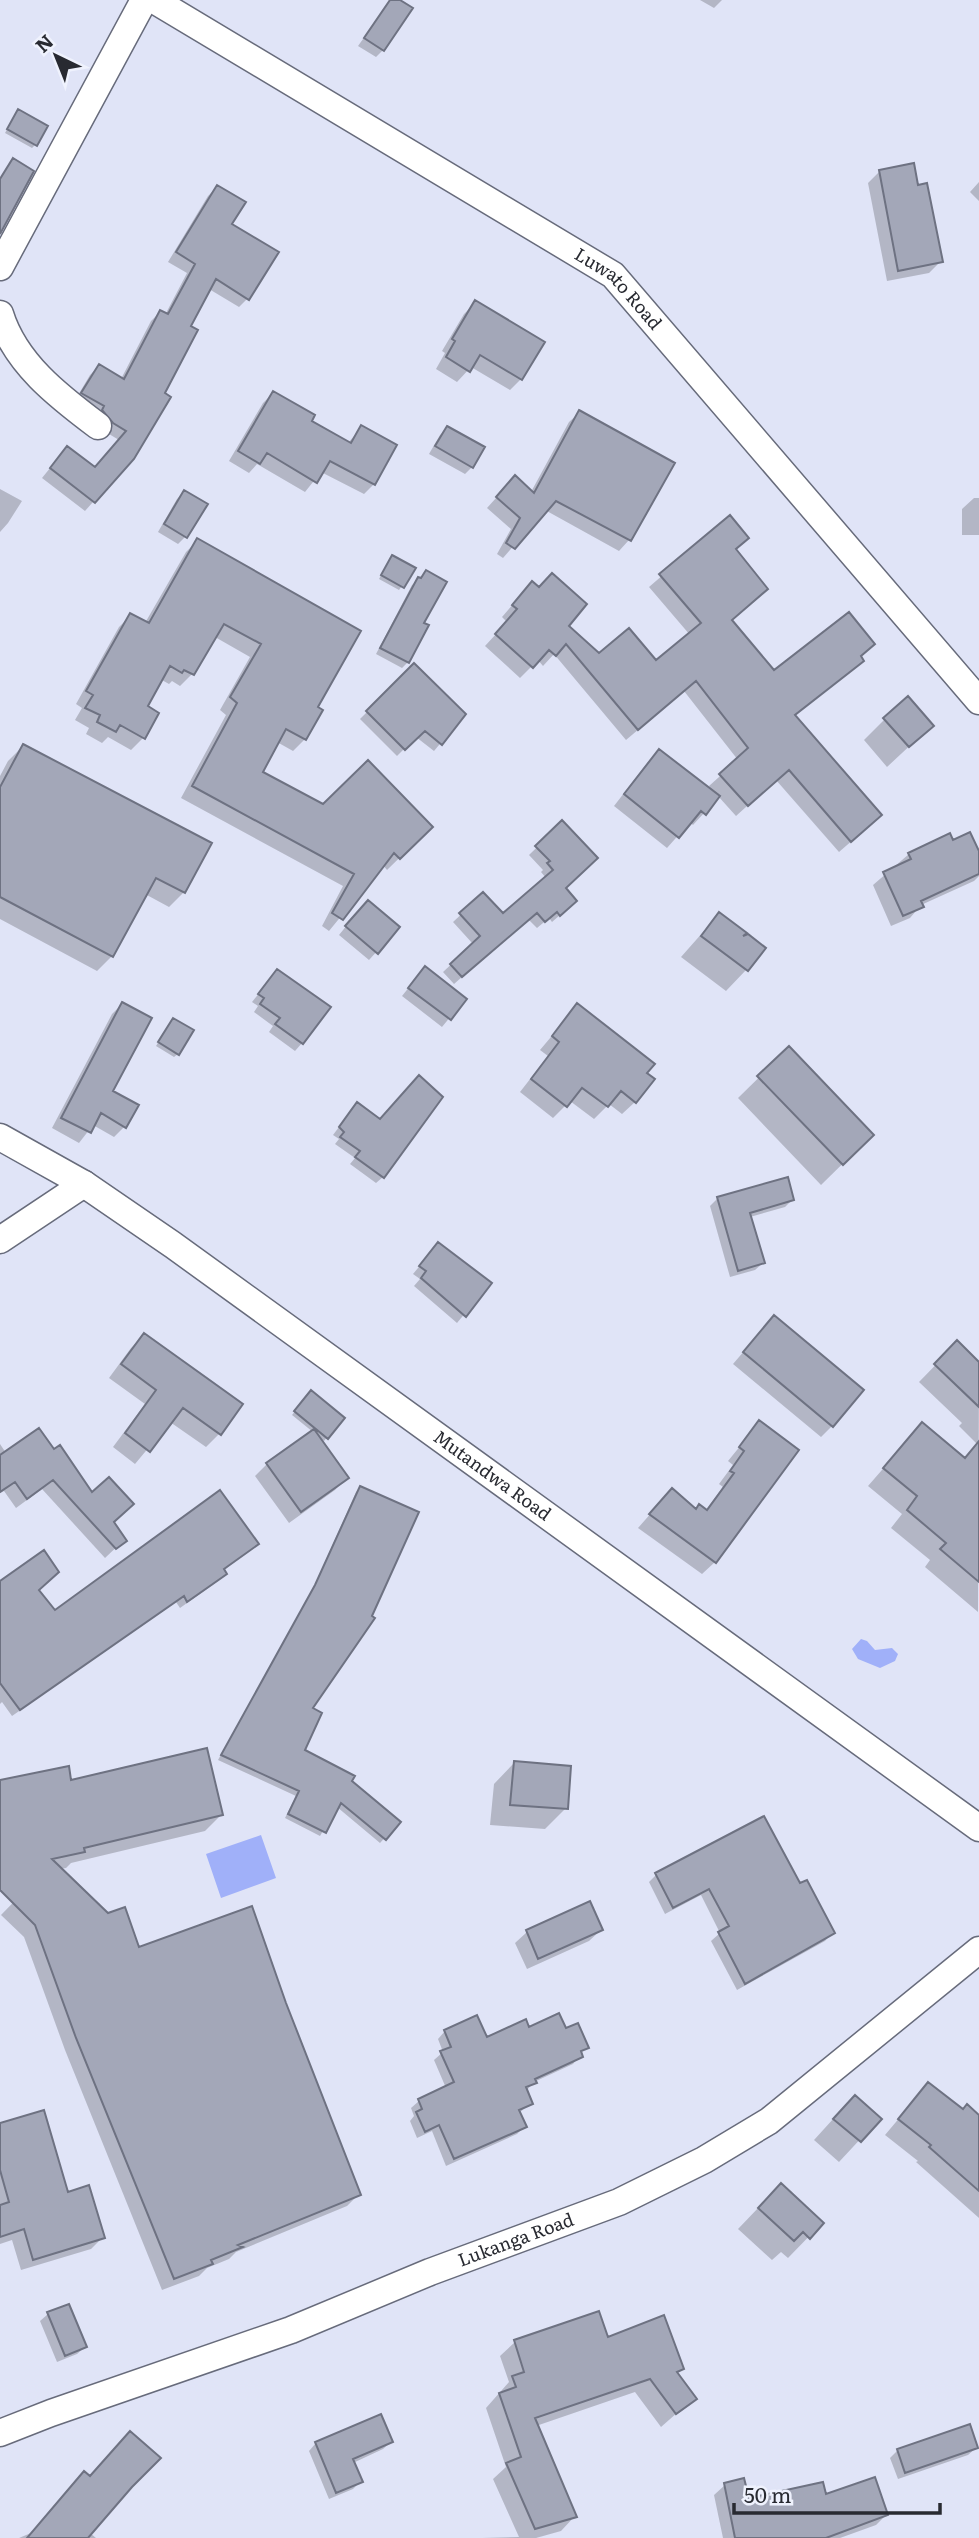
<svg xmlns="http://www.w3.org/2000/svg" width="979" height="2538" viewBox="0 0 979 2538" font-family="Literata,serif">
<rect width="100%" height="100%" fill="#e0e4f7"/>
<!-- water -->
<path fill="#a0b0f9" d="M861,1639L867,1641L875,1650L892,1648L898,1654L895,1661L880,1668L858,1659L852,1649Z
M261,1835L276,1878L221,1898L206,1854Z"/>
<!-- shadow -->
<path fill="#0003" d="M391,0H397L383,50L376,57L358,46Z
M700,0H722L714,8Z
M15,115L35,145L32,148L5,133Z
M880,171L917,187L941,261L929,273L887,281L868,183Z
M979,182V201L970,192Z
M217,187L248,298L239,307L209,289L189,327L132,458L85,511L42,478L59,457L95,468L119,440L104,431L74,402L90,375L99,366L121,379L151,321L160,312L165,315L187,273L168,262L208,196Z
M475,303L521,379L510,390L471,367L457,382L436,369L445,353L442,351L464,314Z
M273,393L310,421L348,443L361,428L374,484L364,494L321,472L305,492L257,464L249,473L229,461L263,403Z
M580,412L672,464L629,540L619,551L545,510L503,558L497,554L511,529L487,508L505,488L531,492L569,422Z
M448,428L472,467L465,474L429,454L440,435Z
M0,489L22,501L8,523L0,532Z
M184,492L185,537L178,544L158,532L177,499Z
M974,498H979V535H962V509Z
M729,518L734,550L730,621L774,673L859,657L862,661L794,716L869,826L839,852L776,780L736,816L718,796L704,813L693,825L690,822L667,848L614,806L648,762L659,751L714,792L709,786L738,760L684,691L626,740L554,654L543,666L538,660L520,678L485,646L507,622L502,617L521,595L566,626L599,656L656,663L690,635L649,587Z
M198,540L315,708L305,739L293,751L277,742L260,773L323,807L431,827L387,870L383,865L329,931L322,926L343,886L181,798L226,715L220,710L250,657L215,637L192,674L180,686L172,681L169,684L160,679L145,707L143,738L131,750L108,737L102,743L86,734L89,728L75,720L82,708L76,704L119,627L131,615L145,623L186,552Z
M389,560L402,586L399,590L379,579Z
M426,573L421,624L408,662L402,668L376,654L412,585Z
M414,665L464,715L434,751L416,737L397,756L360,719Z
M885,719L931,726L887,767L864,740Z
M23,746L184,892L169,907L145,894L112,956L97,971L0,919V776L8,761Z
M562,823L564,888L567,909L552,922L549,918L537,928L528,919L454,984L443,972L473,944L453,922L483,894L503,915L546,878L541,872L543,870L529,855Z
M952,842L979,856V876L974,881L921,905L910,918L891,926L873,885L909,854Z
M360,909L398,928L369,960L339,935Z
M719,914L736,942L763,948L746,970L726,991L681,957Z
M277,971L302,1043L295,1051L269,1032L273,1026L254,1012L258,1006L252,1002Z
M418,976L465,999L442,1027L402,996Z
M122,1004L111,1091L124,1127L114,1137L93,1125L79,1143L52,1128L112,1014Z
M577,1006L645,1074L635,1102L622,1114L609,1104L594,1119L570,1101L553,1118L520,1092L548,1056L540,1050Z
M170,1023L178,1054L174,1057L156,1046Z
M789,1048L872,1135L821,1185L738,1098Z
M351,1111L383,1177L376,1183L350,1164L355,1158L335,1144L339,1139L333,1135Z
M718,1198L792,1200L785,1207L750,1217L763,1263L755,1270L730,1277L710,1206Z
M438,1244L490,1283L457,1323L414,1286L420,1279L413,1274Z
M763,1329L832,1426L821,1437L733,1364Z
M144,1335L241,1405L219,1434L206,1447L170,1422L135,1464L113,1447L145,1404L109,1378L131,1348Z
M957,1343L979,1364L978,1612L925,1567L930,1560L891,1528L902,1514L868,1486L922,1424L964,1459L977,1444L959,1426L962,1423L919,1382Z
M308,1395L343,1418L324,1441L318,1436L346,1478L335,1490L289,1523L255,1476L267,1464L313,1432L292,1415Z
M759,1423L715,1562L702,1574L638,1528L660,1503L705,1511L723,1487L719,1484L733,1465L728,1461Z
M39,1431L124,1540L105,1558L42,1489L16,1508L4,1491L0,1493V1444L6,1453Z
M360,1488L303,1751L350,1782L399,1822L380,1843L337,1807L320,1836L285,1818L296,1796L218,1760L312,1591L356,1492Z
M256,1544L223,1571L225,1574L218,1581L180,1608L176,1602L12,1716L2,1702L0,1704V1583L37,1591L54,1612Z
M514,1763L566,1808L545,1829L490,1825L494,1784Z
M0,1781L70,1782L221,1815L205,1831L71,1863L66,1868L60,1869L138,1949L285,2004L359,2194L347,2206L236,2252L229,2259L207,2268L199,2276L162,2290L65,2050L24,1937L1,1915L42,1873L0,1881Z
M656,1875L799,1886L832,1933L825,1941L737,1990L711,1941L720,1933L701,1895L665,1914L649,1882Z
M589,1903L601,1930L589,1941L527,1969L515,1943L527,1932Z
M528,2029L565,2031L586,2047L573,2064L534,2082L526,2091L531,2103L519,2113L525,2126L517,2134L446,2166L432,2131L417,2138L410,2121L414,2116L411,2108L419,2101L446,2088L434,2060L443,2052L438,2039L445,2031L486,2039Z
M928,2084L963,2111L979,2117V2218L916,2162L918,2161L885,2135Z
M834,2118L879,2119L839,2162L814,2140Z
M0,2125L67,2194L103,2237L91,2249L21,2270L12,2240L0,2244Z
M760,2206L822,2223L788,2258L781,2252L772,2260L738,2229Z
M48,2314L85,2347L77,2354L57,2362L40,2321Z
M607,2339L682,2369L677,2374L694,2398L661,2427L635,2392L536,2426L575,2516L561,2531L536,2538H482L519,2537L493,2479L506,2467L486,2408L509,2382L500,2356L515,2342Z
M391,2442L383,2449L353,2463L361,2481L353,2489L329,2499L309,2451L316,2443Z
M976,2448L968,2455L898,2479L890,2458L898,2450Z
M89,2478L131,2486L90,2533L96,2538H19L31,2533Z
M725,2485L747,2500L824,2496L886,2515L876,2525L840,2538H723L714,2495Z"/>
<!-- building -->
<path fill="#a3a7b8" stroke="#6e7282" stroke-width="2" d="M390,0H400L413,8L384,51L364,38Z
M18,109L48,126L37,146L7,129Z
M13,158L34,171L0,234V179Z
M914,163L918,185L927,183L943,262L898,271L879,170Z
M217,185L246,202L232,224L279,252L249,300L216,279L191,326L198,330L165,393L171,397L134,459L95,503L50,468L67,446L95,467L126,431L113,423L102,410L104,406L81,393L99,364L124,379L160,310L168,314L195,264L176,252Z
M475,300L545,342L522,380L480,355L470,372L446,357L455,341L452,339Z
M273,391L315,415L312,421L351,443L361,425L397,445L375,485L330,461L317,483L267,453L260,464L238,451Z
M579,410L675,463L631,541L556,501L515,549L506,543L520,518L496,497L515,475L534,493Z
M447,426L485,447L473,468L435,446Z
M184,490L208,504L187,538L164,524Z
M730,515L749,538L736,549L768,589L732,620L774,670L849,612L875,644L861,656L864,661L795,715L882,815L851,842L789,770L748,806L719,774L748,748L696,681L638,730L566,644L556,656L549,650L533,668L495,634L517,609L512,605L532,581L539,587L552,573L587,604L569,626L599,653L629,628L656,660L701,623L659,574Z
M197,538L361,631L318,707L323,710L306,740L286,729L263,772L323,804L368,760L433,827L400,859L394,853L343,920L332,913L354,874L192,786L237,703L230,697L261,644L224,624L194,675L184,670L182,673L170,666L148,706L159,713L145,739L120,725L116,732L97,722L100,715L85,708L93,695L86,691L130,613L149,623Z
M392,555L416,568L404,588L381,575Z
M426,570L447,582L424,623L429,625L409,663L380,648L418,577L421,578Z
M414,663L466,714L442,745L425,731L405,750L366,711Z
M908,696L934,726L909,747L883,718Z
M23,744L212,843L185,893L156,878L113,957L0,897V787Z
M659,749L720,796L706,815L701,811L679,838L624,794Z
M562,820L598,858L566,888L577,901L560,916L557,912L545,922L537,913L462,977L450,964L480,936L459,913L483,892L503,913L553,870L547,863L550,861L535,846Z
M970,832L979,851V874L921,901L924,907L903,916L883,872L911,859L908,853L950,833L953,840Z
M368,900L400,927L378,954L345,926Z
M719,912L747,933L743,936L748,934L766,948L748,971L701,936Z
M425,966L467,999L451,1020L408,988Z
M277,969L331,1007L303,1044L275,1024L280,1018L260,1004L264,998L258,994Z
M122,1002L152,1018L113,1091L139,1105L126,1128L101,1113L91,1133L61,1118Z
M577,1003L655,1064L647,1073L655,1079L636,1103L621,1091L608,1107L582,1088L567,1107L531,1079L559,1042L552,1036Z
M173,1018L194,1030L179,1055L158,1042Z
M789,1046L874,1135L843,1165L757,1076Z
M419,1075L443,1097L384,1178L355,1157L360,1151L340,1137L344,1132L339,1127L357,1102L380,1119Z
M788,1177L794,1200L750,1213L765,1263L738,1271L717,1197Z
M438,1242L492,1283L466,1317L421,1278L426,1271L419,1266Z
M774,1315L864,1390L833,1427L743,1352Z
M144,1333L243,1404L221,1435L183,1408L150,1452L125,1433L156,1390L121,1364Z
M957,1340L979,1362V1407L934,1364Z
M311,1390L345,1418L328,1439L294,1411Z
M759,1420L799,1450L716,1563L649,1514L672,1488L696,1509L699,1504L707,1510L734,1473L730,1471L744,1451L739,1447Z
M922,1422L965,1458L979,1441V1582L940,1549L946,1543L907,1510L917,1496L883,1468Z
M39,1428L54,1449L60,1445L92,1492L109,1477L134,1504L114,1522L127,1541L116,1549L53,1480L27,1499L15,1482L0,1492V1455Z
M314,1429L349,1478L301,1512L266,1463Z
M360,1486L419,1512L372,1616L375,1618L313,1708L322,1713L305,1750L355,1776L352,1781L401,1822L386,1840L341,1803L326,1833L288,1814L299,1791L221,1755L315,1585Z
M220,1490L259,1544L224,1569L227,1574L187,1602L184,1596L20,1710L0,1683V1581L44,1550L59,1572L39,1590L55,1610Z
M207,1748L223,1815L84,1848L85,1852L52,1859L108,1913L125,1907L139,1947L252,1906L286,2003L361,2195L238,2245L243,2247L211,2260L213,2264L174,2279L76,2038L35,1925L0,1890V1780L69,1766L71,1780Z
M514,1761L571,1766L568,1809L510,1805Z
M764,1816L800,1883L807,1880L835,1933L745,1984L718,1932L729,1926L709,1889L673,1908L655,1873Z
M590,1901L603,1930L538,1959L526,1930Z
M559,2013L566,2028L578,2023L589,2048L581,2051L583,2057L535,2079L537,2083L526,2087L533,2104L519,2110L527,2127L454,2159L439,2125L425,2132L416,2112L422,2109L418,2099L454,2082L440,2051L451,2047L444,2030L477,2015L487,2037L526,2019L529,2027Z
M928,2082L963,2109L967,2104L979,2115V2191L929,2147L931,2145L898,2119Z
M855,2095L882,2119L861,2142L833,2119Z
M44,2110L68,2192L89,2185L105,2238L33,2260L24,2229L0,2237V2205L9,2202L0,2170V2123Z
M781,2183L824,2223L810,2239L803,2232L794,2241L758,2208Z
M69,2304L87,2347L65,2356L47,2312Z
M599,2311L608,2337L664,2315L684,2369L677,2372L697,2399L676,2414L650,2379L535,2418L577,2517L535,2529L506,2463L521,2457L499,2393L516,2387L512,2376L524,2372L514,2340Z
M381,2414L393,2442L353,2459L363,2482L336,2493L315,2442Z
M970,2424L978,2448L905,2473L897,2449Z
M130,2431L161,2458L132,2487L88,2538H27L84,2471L90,2476Z
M875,2477L888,2515L826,2538H735L724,2483L744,2478L749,2498L823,2482L826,2494Z"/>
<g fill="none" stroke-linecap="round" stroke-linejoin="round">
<!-- street casing -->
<g stroke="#676b7b" stroke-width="29">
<g id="street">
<path id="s1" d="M154,0L613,275L979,701"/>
<path d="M0,267L144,0"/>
<path d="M0,314C15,363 58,396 98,426"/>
<path id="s2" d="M0,1137L84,1184L173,1245L979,1828"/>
<path d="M0,1240L84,1184"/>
<path id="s3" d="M0,2433L51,2413L291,2330L430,2272L619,2202L704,2160L769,2121L979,1950"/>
</g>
</g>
<!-- street -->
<use href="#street" stroke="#fff" stroke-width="26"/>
</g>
<g text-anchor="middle" stroke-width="5" stroke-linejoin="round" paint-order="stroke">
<!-- street labels -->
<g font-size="18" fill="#282a31" stroke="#eff2fd">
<text dy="6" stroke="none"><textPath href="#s1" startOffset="548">Luwato Road</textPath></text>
<text dy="6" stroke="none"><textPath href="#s2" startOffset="598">Mutandwa Road</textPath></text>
<text dy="6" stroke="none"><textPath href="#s3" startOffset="551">Lukanga Road</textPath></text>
</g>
</g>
<!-- north arrow -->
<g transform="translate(56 56) rotate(317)" stroke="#eff2fd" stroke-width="5" paint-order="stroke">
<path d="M0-5L12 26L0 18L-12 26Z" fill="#282a31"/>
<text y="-10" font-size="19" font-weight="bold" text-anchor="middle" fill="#282a31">N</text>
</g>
<!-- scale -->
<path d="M734 2503v10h206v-10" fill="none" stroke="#282a31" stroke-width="3.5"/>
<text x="744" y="2503" font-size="21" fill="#282a31" stroke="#eff2fd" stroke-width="5" paint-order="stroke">50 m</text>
</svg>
